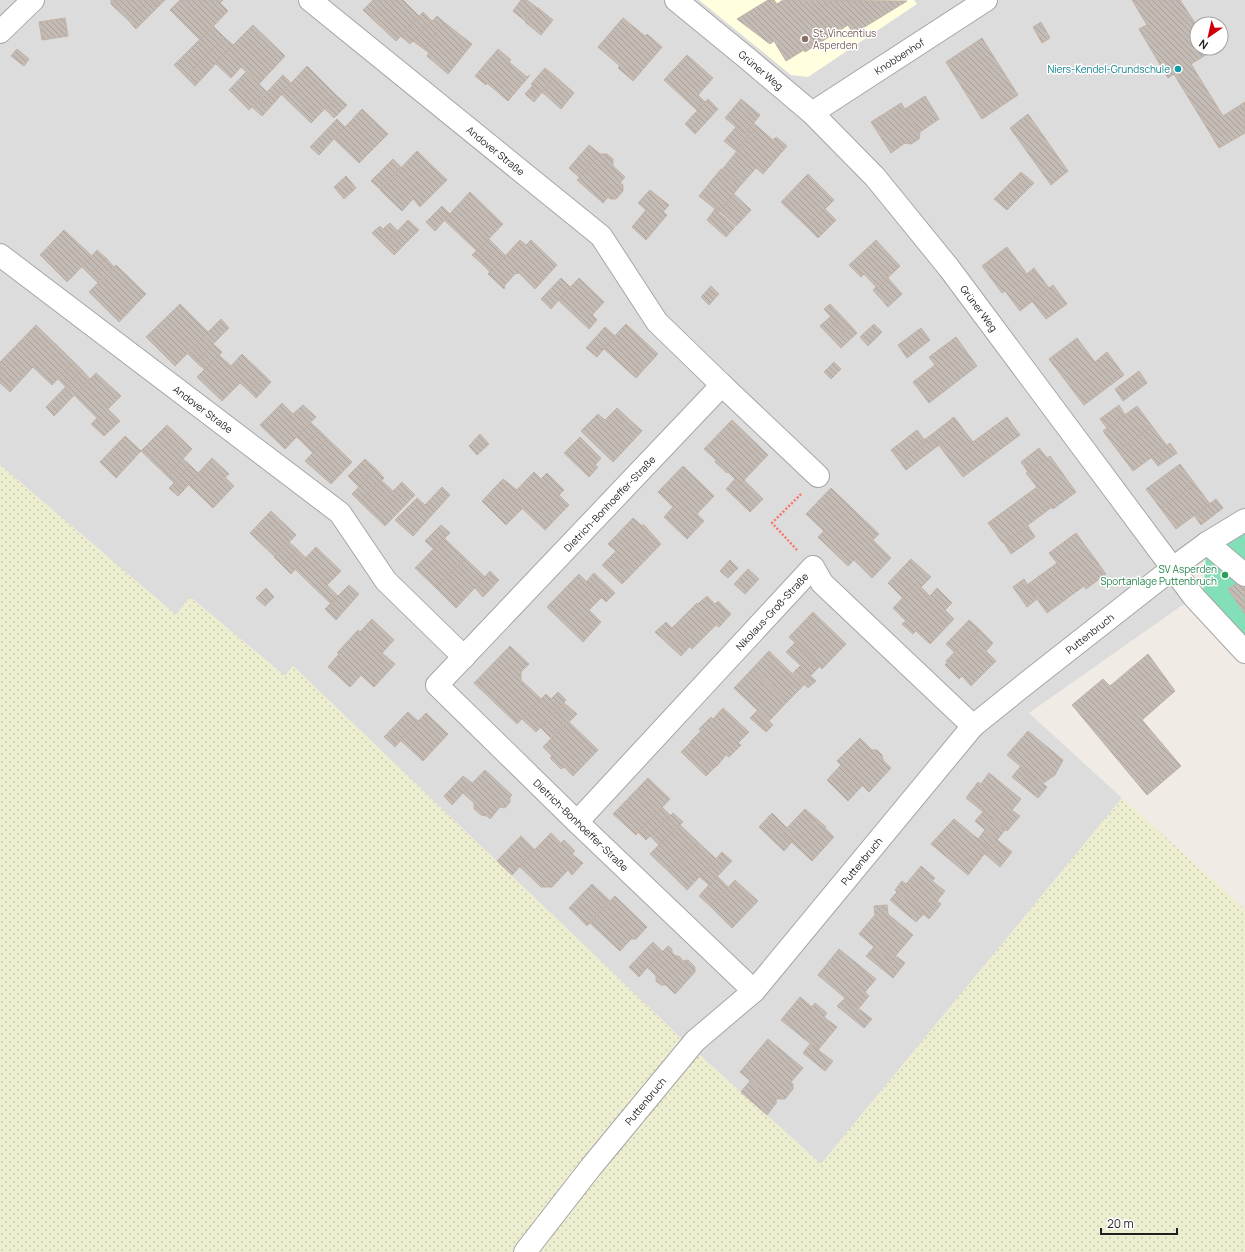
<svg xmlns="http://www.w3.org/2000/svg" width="1245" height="1252" viewBox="0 0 1245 1252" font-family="Manrope,sans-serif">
<defs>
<pattern id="farmland-dots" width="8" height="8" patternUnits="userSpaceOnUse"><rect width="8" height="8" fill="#edeed0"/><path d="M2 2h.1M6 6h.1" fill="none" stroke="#cbccb2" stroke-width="1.8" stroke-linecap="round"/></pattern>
<pattern id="building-back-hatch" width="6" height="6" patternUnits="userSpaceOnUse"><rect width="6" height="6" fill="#c4bbb4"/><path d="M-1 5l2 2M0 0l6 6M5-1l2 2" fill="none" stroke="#a8a09a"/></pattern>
</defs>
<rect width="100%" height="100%" fill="#f0ece5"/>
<!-- residential -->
<path fill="#dddcdc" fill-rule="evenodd" d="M0,0H1245V520L1173,568L1194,597L1029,713L1122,798L821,1164L682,1039L293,666L285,676L190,597L176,615L0,465ZM1197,24H1221V48H1197Z"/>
<!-- education -->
<path fill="#fffede" d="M699,0H914L917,4L808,77L791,75Z"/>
<!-- farmland -->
<path fill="url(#farmland-dots)" d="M0,465L176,615L190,597L285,676L293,666L682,1039L594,1163L695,1051L821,1164L1122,798L1245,909V1252H0Z"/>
<!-- pitch -->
<path fill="#82dfb7" d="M1245,520V652L1202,607L1207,543Z"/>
<!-- building -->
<path fill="url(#building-back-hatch)" stroke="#c1b2a7" d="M111,0H148L128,20L111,4Z
M148,0H152L159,6L136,29L128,20Z
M152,0H165L159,6Z
M180,0H223L220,3L228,11L200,40L170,10Z
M373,0H403L420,17L396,41L363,10Z
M521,0H527L536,7L525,21L513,11Z
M768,0H774L777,4L783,0L907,1L853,34L848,25L805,52L804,50L786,61L774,41L770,44L737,19Z
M1132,0H1180L1197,26V48H1211L1212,51L1191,64L1223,116L1245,102V133L1219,148L1174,74L1168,78L1139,29L1147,25Z
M537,7L553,20L541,35L525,22Z
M423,12L432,21L410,44L401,36Z
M437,16L445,23L424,49L413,41Z
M65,18L68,36L42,40L39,22Z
M623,18L645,36L647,34L662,47L633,81L618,68L620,66L598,47Z
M1041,22L1050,38L1042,43L1033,27Z
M445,23L472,44L448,74L427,56L429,53L424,49Z
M253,25L285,56L259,84L241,67L231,78L215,63Z
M213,26L224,37L186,77L174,65Z
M224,37L233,45L195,86L186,77Z
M982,38L1018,95L982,119L946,62Z
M17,49L29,59L24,66L11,56Z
M498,49L511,60L509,62L527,77L530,75L508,101L487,83L486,85L475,76Z
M687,55L713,78L698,95L705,102L698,111L664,80Z
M307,66L337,96L311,123L281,94Z
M545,68L555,76L542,92L531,84Z
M246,72L267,92L249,110L229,90Z
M283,75L291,83L275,102L266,93Z
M555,76L574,93L561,109L542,92Z
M533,85L542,92L534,102L525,94Z
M266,93L275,102L262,116L252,107Z
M337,96L347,105L334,118L325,109Z
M925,96L939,119L920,132L905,109Z
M708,99L718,109L695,134L685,124Z
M741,99L760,115L745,134L725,118Z
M901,103L920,133L919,139L911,144L905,143L891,153L871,122Z
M362,109L388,134L359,163L334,139Z
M1028,114L1068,171L1051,185L1010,128Z
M337,119L345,127L319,155L310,147Z
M753,123L757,126L736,151L724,141L736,127L745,134Z
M757,126L773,140L776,137L787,146L763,174L756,168L740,186L721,171Z
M589,145L600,154L579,177L569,168Z
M417,151L447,180L420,207L413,199L402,211L380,190Z
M600,154H607L613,159V166L625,177L620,183L623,185V191L616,199H610L608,197L603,203L577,180Z
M393,159L401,167L380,189L371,181Z
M721,169L740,186L719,212L699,196Z
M1021,172L1034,183L1007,210L994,199Z
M808,174L834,200L807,227L781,202Z
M346,176L356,188L344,199L334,187Z
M650,190L669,205L663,212L667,215L646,240L632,227L646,210L638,203Z
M470,192L503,224L477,251L444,220Z
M734,194L751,210L736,226L720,211Z
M442,206L450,214L435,231L426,222Z
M715,209L735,227L726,237L707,220Z
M825,209L836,220L818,238L807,227Z
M408,220L419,230L394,255L384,245Z
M390,223L398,231L384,245L372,233L380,226L383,229Z
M64,230L92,256L67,282L40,255Z
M489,239L497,247L481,263L472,255Z
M520,240L526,245L531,240L557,265L535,289L519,273L517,274L516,273L504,286L505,287L504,289L488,274Z
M876,240L900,266L877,288L864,274L861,277L849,265Z
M497,247L506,256L490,272L481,263Z
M1007,247L1027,274L1034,268L1049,288L1020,311L1005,291L1002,293L982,266Z
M97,250L106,258L90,275L82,267Z
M106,258L114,267L98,283L90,275Z
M116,265L146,294L119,322L89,292Z
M561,278L570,287L551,309L541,299Z
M579,278L604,302L592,315L597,320L589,329L558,300Z
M888,278L902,294L888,307L873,290L876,287L877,288Z
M1053,285L1067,304L1046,319L1032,301Z
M711,286L719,294L709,305L701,297Z
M180,304L208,332L175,366L146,337Z
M830,304L851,326L845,332L824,309Z
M831,316L845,332L851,326L857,333L841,348L820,326Z
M221,319L229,328L213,344L204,336Z
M626,324L658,354L636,378L603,348Z
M874,324L882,332L868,346L860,337Z
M36,325L74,362L52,385L33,367L10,392L0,383V362Z
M605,327L615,336L597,357L586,348Z
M921,328L930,340L907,358L898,345Z
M204,336L213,344L196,362L188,354Z
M956,337L977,366L929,403L913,382L935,365L929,357Z
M1077,338L1095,362L1107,352L1124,375L1084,405L1049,359Z
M213,344L222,352L205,370L196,362Z
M242,354L264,375L249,391L240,383L222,401L197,377L219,355L231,366Z
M74,362L82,370L66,387L58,379Z
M834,362L841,369L831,379L824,372Z
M82,370L90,379L54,416L46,407Z
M1139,371L1147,383L1123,401L1115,389Z
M96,373L121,396L108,409L120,421L104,436L91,424L97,418L74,395Z
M264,375L271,382L256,398L249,391Z
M282,403L293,414L303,405L316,417L285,449L260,425Z
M1119,405L1125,415L1107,428L1100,419Z
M1137,406L1152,426L1118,451L1103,431Z
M617,408L642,431L613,462L581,431L598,414L605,420Z
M954,417L973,442L1007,417L1020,435L963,477L931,435Z
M732,420L768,455L740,484L728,472L727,473L715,462L716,460L704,449Z
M311,423L319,430L305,445L297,437Z
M167,425L192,449L167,476L141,451Z
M1152,426L1167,446L1133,471L1118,451Z
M319,430L327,438L313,453L305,445Z
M917,430L926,442L900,462L891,450Z
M480,434L489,444L477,455L469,446Z
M931,435L939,445L906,470L900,462L926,442L924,440Z
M125,436L141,451L116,478L100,462Z
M580,437L601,458L595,465L598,467L589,477L564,453Z
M327,438L352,462L331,484L305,461Z
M1170,443L1177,453L1158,466L1151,457Z
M1039,448L1047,458L1028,472L1021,462Z
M1050,456L1076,492L1053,509L1052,507L1004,543L1002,542L988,523L1037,487L1026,473Z
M212,458L229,474L225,477L234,486L213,508L188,484Z
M183,459L190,465L174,483L167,476Z
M365,459L376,469L359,487L348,476Z
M1180,464L1195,484L1161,509L1146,489Z
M190,465L198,473L183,491L174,483Z
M683,466L714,496L697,514L704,521L687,539L664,517L673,507L658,492Z
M376,469L384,478L360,502L352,494Z
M534,472L541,479L547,473L564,490L559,495L569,505L545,530L510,497Z
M503,479L517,490L510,497L522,509L506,525L482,501Z
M735,479L740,484L744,480L763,499L750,512L726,489Z
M381,480L393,491L402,482L415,495L385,526L360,502Z
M174,483L183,491L178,496L169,488Z
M1195,484L1210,504L1176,529L1161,509Z
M442,487L450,495L413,536L395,520L417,498L425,505Z
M831,488L879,534L873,540L891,558L872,578L854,560L848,566L818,537L824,531L806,514Z
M1216,499L1223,508L1201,525L1194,515Z
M271,511L296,535L275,557L250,533Z
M633,518L641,525H644L661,544L622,584L602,565L616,551L608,544Z
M441,525L450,533L434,549L425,541Z
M1028,526L1035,537L1011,554L1004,543Z
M1076,533L1106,574L1086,589L1084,586L1047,613L1027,585L1057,563L1049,553Z
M444,538L465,558L436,588L415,568Z
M289,542L298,550L282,565L274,557Z
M316,547L341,571L327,585L338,596L331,604L295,569Z
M298,550L306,558L291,574L282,565Z
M465,558L485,577L456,608L436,588Z
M911,559L931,577L921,587L917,583L903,598L888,583Z
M730,560L738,568L728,578L720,571Z
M748,569L759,579L745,594L734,584Z
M490,571L499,580L483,597L475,588Z
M594,573L615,593L606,602L586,582Z
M579,574L602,597L589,610L601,622L583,642L547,607Z
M1245,578V614L1228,589Z
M1024,579L1037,599L1027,607L1013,587Z
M917,583L930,596L937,588L952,603L945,610L954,619L930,644L916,631L913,634L902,624L906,621L893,608Z
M349,585L359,594L336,620L325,609Z
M266,588L274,597L265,606L256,598Z
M707,596L715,604L718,601L731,614L719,627L716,625L692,649L671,629L697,603L698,604Z
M813,612L846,644L822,669L789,637Z
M372,619L394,640L382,653L395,664L374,687L361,675L350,687L328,667L339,654L337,653L358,630L360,632Z
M969,620L979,629L973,636L971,635L954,652L946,644Z
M666,622L690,646L681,656L655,632Z
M979,629L993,643L986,651L996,661L971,686L962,676L959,679L945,665L947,663L946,661L971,635L973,636Z
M795,643L820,666L811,675L786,652Z
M510,646L529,664L521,672V680L541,699L517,724L474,683Z
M769,651L804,685L787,702L752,669Z
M1148,654L1175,691L1142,720L1181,766L1147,795L1072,705L1103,679L1110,686Z
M800,666L816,681L808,688L793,673Z
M752,669L787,702L769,721L734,688Z
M558,692L566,700L536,732L522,719L546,694L551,699Z
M564,703L577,714L569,722L568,721L551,738L540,727Z
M723,708L749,732L738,743L741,745L729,757L726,755L716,767L690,742L701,731L699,729L711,717L713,719Z
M758,710L773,725L766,732L750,718Z
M408,712L418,721L395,747L384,737Z
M426,713L448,734L423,761L400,740Z
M568,721L598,750L573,776L564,767L561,769L550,758L552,756L543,747Z
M1028,731L1063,760L1055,775L1042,784L1007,755Z
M860,738L872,750H877L882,755L883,760L891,768L869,792L837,761Z
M691,742L715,767L706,776L681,752Z
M841,765L862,786L848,801L827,780Z
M1020,767L1047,787L1038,798L1012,777Z
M485,770L512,795L510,797V802L505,808L500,807L490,819L487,816L481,815L474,809V803L463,793Z
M989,773L1021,799L1012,810L1020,816L1007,831L966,798L978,782L981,784Z
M463,776L472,783L452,805L444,796Z
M648,778L670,799L636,835L613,814Z
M662,807L670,815L646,840L638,832Z
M805,809L826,827L825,828L834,837L812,861L782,833Z
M983,812L1005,830L997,840L975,821Z
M673,813L683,822L659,845L650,836Z
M772,813L787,828L782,833L792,842L784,851L759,827Z
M954,819L989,848L968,875L931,844Z
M679,824L698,842L669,872L650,854Z
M985,830L1012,852L1000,867L984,853L989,848L978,839Z
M551,833L561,843L564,840L575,851L572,854L583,863L572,875L568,870L552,887H541L519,866Z
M521,836L535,850L512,875L497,861Z
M698,842L716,859L687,890L669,872Z
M722,852L732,861L709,885L700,877Z
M921,866L935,878L932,881L945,891L937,901L941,904L929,919L895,890L902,881L906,884Z
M717,876L728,887L710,906L699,896Z
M735,880L758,901L732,928L710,906Z
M592,884L610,901L587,926L569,908Z
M897,892L924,914L916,922L890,900Z
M615,896L647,927L636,939H631L620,951L589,922Z
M887,905L888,914L913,935L891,961L859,934L875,915L874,906Z
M653,942L662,951L639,977L629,967Z
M668,946L672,949V953L676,956H679L683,961L688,960L695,967V972L675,994L666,985H661L656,981V976L647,967Z
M874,947L891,961L896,956L905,963L893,978L866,956Z
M839,949L876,979L865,992L869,996L858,1009L818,975Z
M800,997L812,1007L815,1003L827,1013L824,1017L837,1027L818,1050L781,1020Z
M845,998L872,1019L864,1028L837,1006Z
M768,1039L803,1068L791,1082L793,1084V1089L785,1099H780L778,1098L775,1102L740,1072Z
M810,1044L833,1061L825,1071L803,1053Z
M750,1081L775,1102H777L767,1115L741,1092Z"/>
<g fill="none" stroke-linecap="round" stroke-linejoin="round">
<!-- minor casing -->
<g stroke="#a6a6a6" stroke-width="24">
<g id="minor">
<path id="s1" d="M310,0L601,236L657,322L722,385"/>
<path id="s2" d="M676,0L748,59L812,113L875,177L949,268L1194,597L1245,652"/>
<path d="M0,32L33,0"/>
<path id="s3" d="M812,113L986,0"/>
<path id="s4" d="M0,255L340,513L386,581L464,657"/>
<path d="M1207,543L1245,575"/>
<path id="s5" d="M577,822L813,567L822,583L973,726"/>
<path id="s6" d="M754,991L577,822L437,685L722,385L818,476"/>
<path id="s7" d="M525,1252L591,1167L695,1041L754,991L973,726L1019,689L1173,568L1207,543L1245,520"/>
</g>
</g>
<!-- path -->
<path stroke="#fa746b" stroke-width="2.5" stroke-dasharray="2 2" stroke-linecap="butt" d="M797,550L772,523L801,494"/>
<!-- minor -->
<use href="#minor" stroke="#fff" stroke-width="22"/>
</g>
<!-- markers -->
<circle fill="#8d6e63" stroke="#fff" stroke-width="1.5" cx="805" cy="39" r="4"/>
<circle fill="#0f9aa8" stroke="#fff" stroke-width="1.5" cx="1178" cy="69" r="4"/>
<circle fill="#2e9e5b" stroke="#fff" stroke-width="1.5" cx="1225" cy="575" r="4"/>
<g text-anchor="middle" stroke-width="3" stroke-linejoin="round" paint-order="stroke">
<!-- education labels -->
<g font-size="10" fill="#785e54" stroke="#fff" text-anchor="start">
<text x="813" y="37">St. Vincentius<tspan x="813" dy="12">Asperden</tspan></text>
</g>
<!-- street labels -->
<g font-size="10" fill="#1f1f1f" stroke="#fff">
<text dy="4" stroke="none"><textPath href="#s3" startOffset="104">Knobbenhof</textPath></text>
<text dy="4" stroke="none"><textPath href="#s2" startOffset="110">Grüner Weg</textPath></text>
<text dy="4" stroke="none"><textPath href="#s1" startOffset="239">Andover Straße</textPath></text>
<text dy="4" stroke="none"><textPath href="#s2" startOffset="434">Grüner Weg</textPath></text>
<text dy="4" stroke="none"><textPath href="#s4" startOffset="255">Andover Straße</textPath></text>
<text dy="4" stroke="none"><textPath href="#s6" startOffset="691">Dietrich-Bonhoeffer-Straße</textPath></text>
<text dy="4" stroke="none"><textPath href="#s5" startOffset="287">Nikolaus-Groß-Straße</textPath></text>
<text dy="4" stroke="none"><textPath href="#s7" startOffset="841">Puttenbruch</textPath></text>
<text transform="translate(581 825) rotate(44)" y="4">Dietrich-Bonhoeffer-Straße</text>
<text dy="4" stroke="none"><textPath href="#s7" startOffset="517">Puttenbruch</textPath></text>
<text dy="4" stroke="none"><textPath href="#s7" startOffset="193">Puttenbruch</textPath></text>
</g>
<!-- culture labels -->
<g font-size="10" fill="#0d838f" stroke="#fff" text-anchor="end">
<text x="1170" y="73">Niers-Kendel-Grundschule</text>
</g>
<!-- leisure labels -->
<g font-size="10" fill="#27864d" stroke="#fff" text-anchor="end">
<text x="1217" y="573">SV Asperden<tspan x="1217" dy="12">Sportanlage Puttenbruch</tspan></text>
</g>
</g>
<!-- north arrow -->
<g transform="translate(1209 36) rotate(214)"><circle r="19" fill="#ffffff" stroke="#a5a5a5"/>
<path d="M0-3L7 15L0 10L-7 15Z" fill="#cd0009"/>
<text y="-6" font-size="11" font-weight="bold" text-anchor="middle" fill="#1f1f1f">N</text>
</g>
<!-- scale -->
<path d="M1101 1228v6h76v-6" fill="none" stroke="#1f1f1f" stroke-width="2"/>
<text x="1107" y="1228" font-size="12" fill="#1f1f1f" stroke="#ffffff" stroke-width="3" paint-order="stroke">20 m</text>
</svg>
